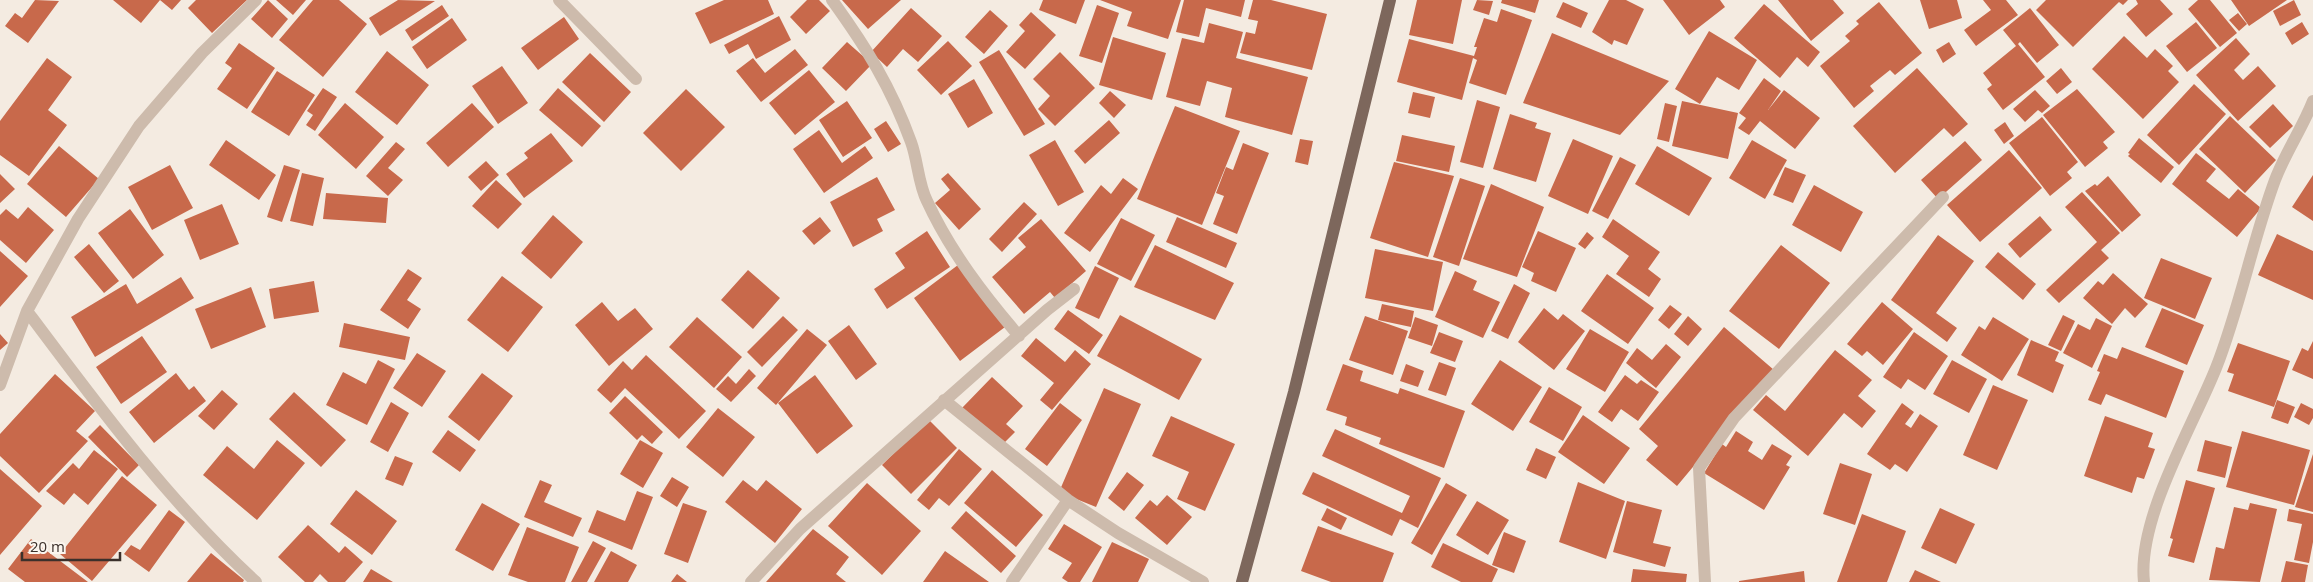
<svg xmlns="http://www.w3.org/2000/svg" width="2313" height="582" viewBox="0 0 2313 582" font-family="'Open Sans',sans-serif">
<rect width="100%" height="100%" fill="#f4ebe1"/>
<!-- building -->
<path fill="#c8694b" d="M35,0L59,1L28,43L5,26L15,13L22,18Z
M113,0H181L172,10L160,0L141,23Z
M196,0H247L212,33L188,8Z
M268,0L288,19L272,38L251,19Z
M276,0H306L293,15Z
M313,0H339L367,24L323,77L279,40Z
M398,0L435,1L380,36L369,18Z
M724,0H768L774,14L710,44L695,13Z
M807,0H819L830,11L806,34L790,17Z
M842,0H901L868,29Z
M1043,0H1085L1076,24L1039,10Z
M1100,0H1181L1168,39L1127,26L1132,12Z
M1184,0H1245L1241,17L1206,8L1199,37L1176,32Z
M1253,0H1271L1327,14L1312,70L1240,53L1246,32L1255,34L1258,21L1248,19Z
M1417,0H1462L1453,44L1409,35Z
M1477,0L1493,1L1489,15L1473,10Z
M1502,0H1539L1535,13L1501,3Z
M1609,0H1626L1644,9L1627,45L1614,40L1612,45L1592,32Z
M1663,0H1720L1725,7L1689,35Z
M1778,0H1833L1844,13L1811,41Z
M1920,0H1957L1962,18L1929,29Z
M1983,0H2006L2018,15L1976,46L1964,30L1991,10Z
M2046,0H2128L2123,5L2119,2L2073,47L2036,10Z
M2136,0H2160L2173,14L2146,37L2126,14L2138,4Z
M2198,0H2210L2237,33L2220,47L2188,9Z
M2231,0H2287L2249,26Z
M2294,0L2301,15L2280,26L2273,11Z
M1563,2L1588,13L1581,28L1556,17Z
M1879,2L1922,53L1895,75L1890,70L1870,86L1874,91L1854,108L1820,66L1850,41L1845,36L1859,24L1856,21Z
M1764,4L1820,52L1808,67L1797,57L1780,78L1734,38Z
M442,5L449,16L412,41L405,30Z
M1097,5L1119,13L1102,63L1079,56Z
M911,8L942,36L918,62L903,49L887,67L871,52Z
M2030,8L2059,45L2037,63L2020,42L2018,44L2045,77L2003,110L1987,89L1992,85L1983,73L2016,46L2003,30Z
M1501,9L1532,20L1506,95L1469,83L1477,60L1473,58L1462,100L1397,82L1409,39L1474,56L1477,47H1474L1484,18L1497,22Z
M990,10L1008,26L984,54L965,37Z
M1031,12L1056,35L1025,69L1006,52L1025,31L1019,25Z
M2238,13L2247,24L2239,31L2229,20Z
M779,16L791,40L756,59L748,44L729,54L724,45Z
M564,17L579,39L538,70L521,48Z
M452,18L467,40L427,69L412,47Z
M2196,22L2217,48L2187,72L2166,46Z
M2302,22L2309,34L2292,45L2285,33Z
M1209,23L1243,32L1236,58L1308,77L1292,135L1225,117L1232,88L1207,81L1200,106L1166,97L1182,38L1204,43Z
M1709,31L1757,60L1739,90L1717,77L1700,104L1675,89Z
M1552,33L1669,81L1620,135L1523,103Z
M2124,36L2147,58L2155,49L2173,66L2168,71L2179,82L2143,119L2092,69Z
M1113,37L1166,53L1152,100L1099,85Z
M2236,38L2250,54L2234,70L2243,80L2258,66L2276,86L2238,121L2196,75Z
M948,41L972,66L941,95L917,70Z
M847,42L872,64L846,91L822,68Z
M1949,42L1956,54L1943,63L1936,50Z
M239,43L275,68L247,109L217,89L232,68L225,63Z
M795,49L808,65L761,102L736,71L753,58L765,73Z
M999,50L1045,124L1024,136L979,62Z
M387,51L429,85L397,125L355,92Z
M1060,52L1095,88L1055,126L1038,109L1050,96L1033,79Z
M590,53L631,92L604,122L562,82Z
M47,58L72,77L48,110L67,125L29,176L0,155V121Z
M502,66L528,103L498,124L472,86Z
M1917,68L1968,124L1953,137L1944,128L1895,173L1853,126Z
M2061,68L2072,82L2057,94L2046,81Z
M809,70L835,102L795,135L769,103Z
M277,71L315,95L289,136L251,112Z
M1764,78L1781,91L1768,110L1784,90L1820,118L1795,149L1760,121L1749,135L1738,128L1746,118L1739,113Z
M974,79L993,113L968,128L948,94Z
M2194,84L2226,114L2179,165L2147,135Z
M323,88L337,97L315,131L306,125L313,115L307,111Z
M558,88L601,126L582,147L539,110Z
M686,89L725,127L681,171L643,133Z
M2077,89L2115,132L2103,142L2108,148L2085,167L2043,115Z
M2035,90L2050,106L2042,113L2038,110L2025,122L2013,109Z
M1110,91L1126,105L1114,118L1099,103Z
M1413,92L1435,97L1430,118L1408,113Z
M1477,100L1500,107L1483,168L1460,162Z
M847,101L872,138L843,157L819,120Z
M1682,101L1738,113L1728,159L1672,146Z
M345,103L384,137L356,169L318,135Z
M472,103L494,127L448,167L426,143Z
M1665,103L1677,106L1669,142L1657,139Z
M2273,104L2293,126L2270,148L2249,127Z
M1175,106L1240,131L1202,225L1137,199Z
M1510,114L1537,123L1535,128L1551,133L1536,182L1493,169Z
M2230,116L2276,160L2245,193L2199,149Z
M2042,117L2078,162L2067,172L2072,178L2050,196L2009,143Z
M1109,120L1120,133L1085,164L1074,151Z
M886,121L901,144L888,152L874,129Z
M2005,122L2014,136L2004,144L1994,130Z
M819,130L842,163L865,146L873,158L824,193L793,149Z
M551,133L573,161L524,198L506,174L528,158L524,153Z
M1402,135L1455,146L1449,172L1396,161Z
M2139,138L2174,167L2161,183L2128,156L2130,154L2128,153Z
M1300,139L1313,141L1308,165L1295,162Z
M1573,139L1613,156L1588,214L1548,196Z
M226,140L276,175L259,200L209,165Z
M1055,140L1084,192L1058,206L1029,155Z
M1752,140L1787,160L1765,199L1729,178Z
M1965,141L1982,160L1938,199L1921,180Z
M396,142L405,149L388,168L403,180L388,196L366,176Z
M1243,143L1269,153L1237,234L1213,224L1224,196L1216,193L1226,167L1233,170Z
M59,146L99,179L66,217L27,184Z
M1657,146L1712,178L1689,216L1635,184Z
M2009,150L2042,188L1980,242L1947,205Z
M2196,153L2216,169L2206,181L2229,199L2238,189L2261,208L2237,237L2172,184Z
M1620,157L1636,165L1608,219L1592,211Z
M486,161L499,175L481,191L468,177Z
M1394,162L1454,176L1428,257L1370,238Z
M170,165L193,208L152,230L128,187Z
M284,165L300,170L282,222L267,217Z
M1785,167L1806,175L1793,203L1773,195Z
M302,173L324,178L313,226L290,221Z
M948,173L981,209L959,230L935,203L950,190L941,179Z
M0,174L15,189L0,203Z
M2313,175V221L2292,207Z
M2108,176L2141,215L2122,232L2085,191L2095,184L2097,186Z
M877,177L895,210L877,219L883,231L853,247L830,202Z
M1123,178L1138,189L1090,252L1064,233L1101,185L1111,194Z
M1460,178L1485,186L1459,266L1433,257Z
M496,180L522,204L498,229L472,206Z
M1491,184L1544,207L1517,277L1463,259Z
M1814,185L1863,212L1841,252L1792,225Z
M2082,192L2120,233L2101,250L2109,258L2059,303L2046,290L2097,242L2065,207Z
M326,193L388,198L386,223L323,219Z
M1024,202L1037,214L1002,252L989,239Z
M222,204L239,244L200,260L184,220Z
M28,207L54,230L26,263L0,240V215L6,209L18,219Z
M130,209L164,255L133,279L98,233Z
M553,215L583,242L551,279L521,253Z
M2040,216L2052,230L2020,258L2008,244Z
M820,217L831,231L814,245L802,231Z
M1177,217L1237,243L1226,268L1166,242Z
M1121,218L1155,235L1131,281L1097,264Z
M1041,219L1086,271L1055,298L1050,292L1024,314L992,277L1026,247L1018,238Z
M1613,219L1660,252L1648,269L1661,279L1649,297L1616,274L1629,256L1602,237Z
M927,231L950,267L887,309L874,289L905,268L895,253Z
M1538,231L1576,248L1556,292L1531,281L1534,273L1522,267Z
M1587,232L1594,238L1585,249L1578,244Z
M2277,234L2313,251V300L2258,275Z
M1938,235L1974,261L1936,313L1957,328L1947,342L1891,300Z
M89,244L119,281L104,293L74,257Z
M1155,245L1234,283L1215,320L1134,287Z
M1781,245L1830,283L1779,349L1729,311Z
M1375,249L1443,262L1433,311L1365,298Z
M0,251L28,276L0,307Z
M1998,252L2036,284L2023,300L1985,267Z
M2161,258L2212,278L2195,319L2144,298Z
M958,265L1005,327L960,361L914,298Z
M1095,266L1119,278L1099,319L1075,308Z
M408,269L422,278L407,300L421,309L408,329L380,310Z
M748,270L780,298L753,329L721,300Z
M1455,271L1477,281L1473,290L1500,302L1483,338L1435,317Z
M2113,273L2148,304L2135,318L2125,308L2112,324L2083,298L2098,281L2103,285Z
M1607,274L1654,308L1628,344L1581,311Z
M502,276L543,307L508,352L467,320Z
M181,277L194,298L95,357L71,317L126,284L137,304Z
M314,281L319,312L274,319L269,289Z
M1514,284L1530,293L1508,339L1491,331Z
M251,287L266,327L211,349L195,309Z
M602,302L618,321L635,308L653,329L609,366L575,325Z
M1882,302L1913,329L1883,365L1867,351L1862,356L1847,344Z
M1382,304L1414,311L1411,327L1378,320Z
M1670,305L1682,314L1669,329L1658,320Z
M1544,308L1558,320L1563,314L1585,331L1554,370L1518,342Z
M2162,308L2204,325L2187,365L2145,347Z
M1068,310L1103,335L1089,354L1054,329Z
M1120,315L1202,359L1179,400L1097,356Z
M2063,315L2075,321L2061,351L2048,345Z
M783,316L798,330L762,367L747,352Z
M1365,316L1408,331L1393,375L1349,360Z
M1688,316L1702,329L1688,346L1674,334Z
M697,317L742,357L714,388L669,347Z
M1415,317L1438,325L1432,346L1408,338Z
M1993,317L2029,339L2002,381L1961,355L1979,326L1985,330Z
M2096,318L2112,326L2092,368L2063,353L2078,324L2090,330Z
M344,323L410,337L405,360L339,347Z
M849,325L877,364L856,380L828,341Z
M1724,327L1774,370L1677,486L1646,460L1658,446L1639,429Z
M807,329L827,345L776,405L757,388Z
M1590,329L1629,352L1605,392L1566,369Z
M1439,332L1463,341L1455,362L1430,353Z
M1914,332L1948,356L1925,390L1908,379L1901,389L1883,377Z
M0,334L8,343L0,350Z
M142,336L167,372L121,404L96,367Z
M1036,338L1065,362L1075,350L1091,364L1052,410L1040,400L1054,383L1021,356Z
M2031,340L2059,352L2055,361L2064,365L2053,393L2017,375Z
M2313,341V379L2292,370L2302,348L2308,351Z
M2238,343L2290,361L2274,407L2228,391L2234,374L2227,372Z
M1666,344L1681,357L1656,388L1626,363L1637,348L1652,360Z
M2122,347L2184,371L2166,418L2106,394L2101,405L2088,400L2100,372L2097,371L2104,354L2117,359Z
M1835,350L1872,380L1858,396L1876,411L1862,428L1844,413L1808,456L1753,410L1766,395L1785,411Z
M417,353L446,371L422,407L393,388Z
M646,355L706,411L679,439L625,388L611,403L597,390L623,361L632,370Z
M378,360L395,369L367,425L326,405L343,372L366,384Z
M1500,360L1542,387L1513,431L1471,404Z
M1952,360L1987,379L1969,413L1933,394Z
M1439,362L1456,368L1446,396L1428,390Z
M1343,364L1363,371L1360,381L1398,394L1400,388L1465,411L1444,468L1379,444L1381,438L1345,425L1347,417L1326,410Z
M1406,364L1424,371L1418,387L1400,381Z
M749,369L756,376L731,402L716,389L728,376L736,384Z
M176,373L189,390L194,386L206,401L154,443L129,412Z
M482,373L513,396L479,441L448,417Z
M55,374L95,411L76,431L88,441L39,493L0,456V434Z
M815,375L853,426L817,454L778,403Z
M1625,375L1637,384L1641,380L1659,392L1638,421L1621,409L1612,422L1598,412Z
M992,377L1023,406L1006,424L1015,432L1001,446L962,408Z
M1993,385L2028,400L1997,470L1963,455Z
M1549,387L1582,407L1563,441L1529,422Z
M1104,388L1141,404L1096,507L1059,492Z
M222,390L238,404L214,430L198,416Z
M294,392L346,440L321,467L269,419Z
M625,396L663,432L652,444L642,435L637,440L609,413Z
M2277,400L2295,407L2288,424L2271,418Z
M391,402L409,413L388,452L370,442Z
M1060,403L1082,420L1047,466L1025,449Z
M1902,403L1914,412L1905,424L1911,428L1920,414L1938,426L1907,472L1895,464L1890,470L1867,454Z
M2301,403L2313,409V418L2309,425L2294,417Z
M718,408L755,437L723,477L686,447Z
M1583,415L1630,448L1604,484L1558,452Z
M1171,416L1235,444L1205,511L1177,499L1189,472L1152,456Z
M2105,416L2153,433L2148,447L2155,449L2144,479L2137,477L2132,493L2084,476Z
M928,419L957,448L911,494L882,465Z
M100,425L139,465L127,477L88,437Z
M1335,429L1441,478L1418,528L1400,519L1392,536L1302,494L1313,472L1402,513L1410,496L1322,456Z
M448,430L476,450L460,472L432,452Z
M1736,431L1753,442L1748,451L1762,460L1772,444L1792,456L1786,465L1790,467L1764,510L1704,473L1722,444L1726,447Z
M2242,431L2310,450L2294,505L2226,487Z
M277,440L305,463L257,520L203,475L227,446L254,469Z
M640,440L663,453L643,488L620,474Z
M2205,440L2232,447L2225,478L2197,471Z
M1536,448L1556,457L1546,479L1526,470Z
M959,449L982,469L949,506L939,498L929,510L917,500Z
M94,450L118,469L88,505L74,493L64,505L46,491L73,463L79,469Z
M2313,454V512L2295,507Z
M395,456L413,463L403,486L385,479Z
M1840,463L1872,474L1855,525L1823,514Z
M0,469L42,506L0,555Z
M992,470L1043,515L1016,547L964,503Z
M1127,472L1144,485L1124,511L1108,498Z
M122,476L157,505L92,581L60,554Z
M672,477L689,487L677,507L660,496Z
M540,480L552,485L544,502L582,518L573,537L524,517Z
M743,480L757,491L766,480L802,509L775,543L725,502Z
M2186,480L2215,488L2194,563L2168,556L2173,539L2170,538Z
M1578,482L1625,501L1606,559L1559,542Z
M867,483L921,531L882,575L828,526Z
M1446,483L1467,495L1432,555L1411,543Z
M356,490L397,521L372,555L330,524Z
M637,491L653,497L632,550L588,532L597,510L625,521Z
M1167,495L1192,517L1167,545L1135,518L1150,500L1157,506Z
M1477,501L1509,520L1488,555L1456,535Z
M1627,501L1662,510L1653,543L1671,547L1665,567L1613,552Z
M482,503L520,524L493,571L455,550Z
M683,503L707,511L688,563L664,554Z
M2250,503L2277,509L2260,582L2209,580L2216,547L2224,549L2234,507L2248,510Z
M1327,508L1347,518L1341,530L1321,520Z
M1940,508L1975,524L1956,564L1921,548Z
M2289,509L2313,514V542L2309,563L2294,560L2302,524L2287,521Z
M169,510L185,522L149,572L124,554L131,545L140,550Z
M966,511L1016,556L1001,573L951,528Z
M1862,514L1906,531L1887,582H1837Z
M1064,524L1102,547L1080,582H1068L1062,578L1072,563L1048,549Z
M308,525L339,553L345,546L363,562L345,582H328L320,574L313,582H305L278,557Z
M1318,526L1394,553L1383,582H1331L1301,571Z
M527,527L579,547L565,582H528L508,575Z
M813,529L849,557L836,574L846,582H766Z
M1504,532L1526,541L1514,573L1492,565Z
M31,539L88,582H25L8,569Z
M593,541L606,548L587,582H571Z
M1112,542L1149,559L1138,582H1092Z
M1443,543L1498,569L1492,582H1461L1431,567Z
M611,551L637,565L628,582H594Z
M945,551L989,582H923Z
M211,553L244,580L243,582H187Z
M2286,561L2308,565L2305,582H2281Z
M371,569L393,582H363Z
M1633,569L1687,574L1686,582H1631Z
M1915,570L1941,582H1909Z
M1804,571L1805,582H1739V581Z
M677,574L687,582H671Z"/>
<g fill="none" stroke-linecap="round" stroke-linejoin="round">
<!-- street -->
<path stroke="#cdbbac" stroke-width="12" d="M559,0L636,79
M832,0C866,47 891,87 911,142C918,161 918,183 927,201C950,251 984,295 1019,336
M27,311C98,406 169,502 256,582
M0,385L27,311L78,219L139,126L202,53L256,0
M944,400L1068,500L1118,533L1203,582
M751,582L800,529L1047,310L1074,289
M1012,582L1068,500
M1705,582L1699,468L1734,418L1943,197
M2144,582C2137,519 2192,428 2216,368C2240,307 2252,242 2275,180C2285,153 2302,129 2313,101"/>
<!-- primary -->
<path stroke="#7d675c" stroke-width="12" d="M1242,582L1294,392L1390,0"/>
</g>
<!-- scale -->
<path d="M22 552v8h98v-8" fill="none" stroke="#3b302b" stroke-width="2.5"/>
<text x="30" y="552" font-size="15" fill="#3b302b" stroke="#fbf5ee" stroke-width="4" paint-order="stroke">20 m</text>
</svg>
